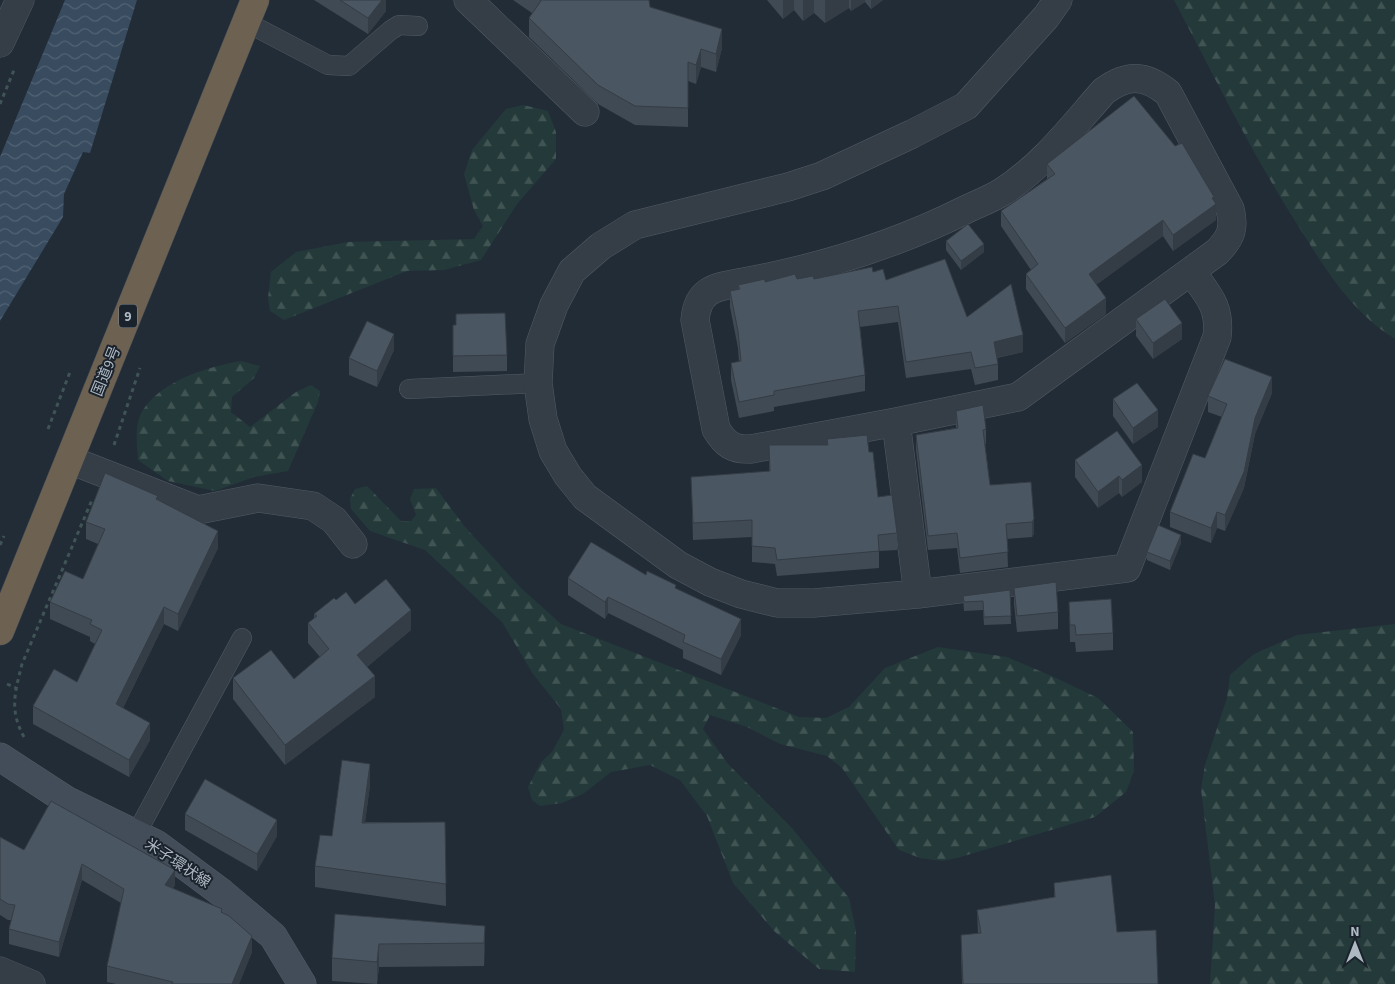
<svg xmlns="http://www.w3.org/2000/svg" width="1395" height="984" viewBox="0 0 1395 984" font-family="'Source Sans 3','Noto Sans JP',sans-serif">
<defs>
<pattern id="forest-firs" width="22" height="20" patternUnits="userSpaceOnUse" patternTransform="scale(1.25)"><rect width="22" height="20" fill="#243939"/><path d="M5 1l3.5 6h-7zM16 11l3.5 6h-7z" fill="#415454"/></pattern>
<pattern id="water-waves" width="16" height="10" patternUnits="userSpaceOnUse" patternTransform="scale(1.25)"><rect width="16" height="10" fill="#384b5f"/><path d="M0 5q4-4 8 0t8 0" fill="none" stroke="#526374"/></pattern>
</defs>
<rect width="100%" height="100%" fill="#222c37"/>
<!-- forest -->
<path fill="url(#forest-firs)" d="M1174,0H1395V339C1350,311 1325,268 1297,224C1251,152 1214,76 1174,0Z
M523,105L548,111L556,132V159L517,204L481,260L444,270L407,271L284,320L270,311L268,298L271,272L296,252L348,242L474,239L483,226L474,210L464,174L472,150L506,109Z
M241,361L260,366L254,378L232,397L231,412L250,427L296,392L311,385L320,391L318,402L288,471L254,477L215,491L168,481L138,460C137,445 134,423 143,410C163,380 207,367 241,361Z
M367,486L401,521H411L416,515L410,499L414,489L436,488L465,527L521,588L561,624L799,717L826,718L849,707L885,668L938,647L1007,657L1056,678L1098,698L1133,732L1134,771L1126,792L1095,817L957,858L942,861L920,858L899,850L842,768L827,756L780,744L747,727L710,715L703,729L728,764L792,828L849,898L856,931L855,972L819,969L774,931L733,883L707,816L680,780L650,765L611,772L583,794L562,803L540,806L532,800L528,787L541,762L552,752L564,730L561,709L533,674L502,622L425,550L370,531L351,509L350,499L355,489Z
M1395,624V984H1210L1215,905L1201,789L1205,765L1227,698L1230,675L1254,654L1297,635Z"/>
<!-- water -->
<path fill="url(#water-waves)" d="M65,0H137L90,153L83,152L64,194L63,217L0,321V157Z"/>
<g fill="none" stroke-linecap="round" stroke-linejoin="round">
<!-- lane casing -->
<g stroke="#525c65" stroke-width="20">
<path id="lane" d="M246,22L328,65L349,66L391,30L399,25L418,26
M409,389L538,383
M135,836L242,638"/>
</g>
<!-- street casing -->
<g stroke="#525c65" stroke-width="29">
<path id="street" d="M468,0L585,112
M1058,0L1046,17L966,106L912,134L822,176L788,187L635,225L601,246L572,271L554,305L540,344L538,383L543,419L553,451L568,476L585,497L678,565L710,582L741,594L777,603H814L918,594L1127,568L1217,337C1221,306 1207,294 1191,271
M0,43L20,0
M896,422L751,449C733,450 725,444 716,429L695,320C698,285 721,287 749,281C823,267 897,244 965,210C977,204 991,199 1002,192C1043,166 1072,127 1104,91C1127,74 1145,74 1168,93L1230,209C1235,228 1231,238 1217,252L1018,397L896,422L918,594
M70,460L198,510L258,498L313,506L334,520L353,544
M0,971L31,984"/>
</g>
<!-- secondary casing -->
<g stroke="#525c65" stroke-width="29">
<path id="secondary" d="M0,757L66,800L156,844L222,893L273,936L302,984"/>
</g>
<!-- highway casing -->
<g stroke="#3f4952" stroke-width="29">
<path id="highway" d="M0,631L255,0"/>
</g>
<!-- path -->
<path stroke="#415455" stroke-width="3" stroke-dasharray="4 4" stroke-linecap="butt" d="M0,104L14,70
M48,429L70,372
M114,445L140,368
M0,545L4,536
M7,684L16,688
M24,737C9,710 15,692 22,664L92,500"/>
<!-- lane -->
<use href="#lane" stroke="#353e47" stroke-width="19"/>
<!-- street -->
<use href="#street" stroke="#353e47" stroke-width="28"/>
<!-- secondary -->
<use href="#secondary" stroke="#434d5a" stroke-width="28"/>
<!-- highway -->
<use href="#highway" stroke="#6d6152" stroke-width="28"/>
</g>
<!-- wall -->
<path fill="#404a54" d="M314,0H386V11L368,34Z
M513,0H649L650,7L722,48L716,72L701,67L696,84L688,81V127L635,125L598,104L529,37V18L532,13Z
M767,0H883L871,9L865,2L851,11L849,8L825,23L814,13L803,21L794,10L783,19Z
M1047,164L1214,202L1216,220L1173,251L1163,236L1096,285L1106,314L1065,343L1026,289V274L1031,270L1001,226V211L1047,179Z
M946,241L984,252L961,270L946,250Z
M873,272L886,280L967,317L1023,352L997,358L998,364V380L975,385L971,369L906,378L898,322L860,327L865,375V391L774,407V411L739,418L731,380V363L739,362L738,348L730,307V291L738,289V285L797,279H814Z
M1136,319L1182,339L1153,359L1136,336Z
M453,325L507,355V371L453,372Z
M394,350L377,387L349,375V358Z
M1272,393L1255,434L1244,488L1225,531L1217,528L1211,543L1170,527V512L1205,458L1222,417L1208,412V396Z
M1113,399L1158,427L1133,444L1113,416Z
M956,411L986,429V444H985L990,485L1031,482L1034,534L1032,537L1007,539L1008,567L960,573L957,548L928,550L916,450V435L956,428Z
M827,439L869,452L878,497L897,533V550L879,551V568L777,576L775,564L752,562V537L693,540L691,477L769,472V445H827Z
M1075,460L1142,482L1122,497L1119,493L1098,508L1075,477Z
M158,499L218,548L178,631L164,624L123,708L150,740L129,777L33,724V706L77,682L95,644L90,641V637L50,619V602L83,579L98,544L86,539V522Z
M1181,543L1170,570L1147,560V552Z
M646,575L676,589L741,635L721,675L683,658V650L608,613L605,619L568,595V578Z
M1014,588L1058,612V629L1017,632L1014,604Z
M1010,590L1011,624L984,625L983,610L964,611L963,596Z
M336,600L355,604L411,630L367,667L375,697L285,765L233,699V678L294,679L320,657L308,643V623L314,618V614Z
M1069,602L1113,633V650L1076,652L1075,642H1070Z
M370,785L365,822H445L446,906L315,887V866L332,836Z
M185,814L277,836L257,871L185,830Z
M0,837L24,850L175,885L173,888L222,913L252,952L239,984H116L107,982V966L121,903L82,880L59,957L9,944V929L11,920H8L0,915Z
M1054,883L1117,932L1158,984H962L961,953V935L978,934L977,910L1054,897Z
M335,914L485,926L484,966L379,967L377,984L332,981V958Z"/>
<!-- shaded-wall -->
<path fill="#343c45" d="M382,0H386V11L368,34V18Z
M783,0H794V10L783,19Z
M803,0H814V13L803,21Z
M825,0H849V8L825,23Z
M851,0H865V2L851,11Z
M871,0H883L871,9Z
M722,29V48L716,72V54Z
M701,49V67L696,84V65Z
M1214,197V205L1216,204V220L1173,251V235Z
M1163,220V236L1089,290V274Z
M984,244V252L961,270V261Z
M1106,298V314L1065,343V328Z
M1182,323V339L1153,359V343Z
M394,334V350L377,387V371Z
M1023,335V352L994,358V342Z
M1272,377V393L1255,434L1244,488L1225,531V515L1255,418Z
M1158,410V427L1133,444V428Z
M1142,465V482L1122,497V480Z
M1119,476V493L1098,508V492Z
M1217,512V528L1211,543V528Z
M1034,519V534L1032,537V522Z
M218,531V548L178,631V614Z
M1181,535V543L1170,570V561Z
M608,597V613L605,619V602Z
M164,607V624L116,721V704Z
M411,610V630L357,675V655Z
M741,619V635L721,675V659Z
M375,676V697L285,765V745Z
M150,723V740L129,777V760Z
M370,764V785L362,844V823Z
M277,820V836L257,871V854Z
M82,864V880L59,957V942Z
M175,870V885L165,901V885Z
M485,926V948L484,966V943Z
M252,936V952L239,984H232Z
M379,944V967L377,984V962Z"/>
<!-- building -->
<path fill="#4a5662" stroke="#343c45" d="M340,0H382L368,18Z
M540,0H649L650,7L722,29L716,54L701,49L696,65L688,62V108L635,106L598,85L529,18L541,1Z
M1134,96L1175,146L1182,143L1214,197L1212,198L1216,204L1173,235L1163,220L1089,274L1106,298L1065,328L1026,274L1038,264L1001,211L1055,174L1047,164Z
M968,224L984,244L961,261L946,241Z
M945,259L967,317L1011,284L1023,335L994,342L998,364L975,368L971,352L906,362L898,306L858,311L865,375L774,391V395L739,402L731,363L741,361L738,331L730,291L740,289L738,285L765,279V282L795,274L797,279L813,276L814,279L872,267L873,272L883,269L886,280Z
M1165,299L1182,323L1153,343L1136,319Z
M505,313L507,355L453,356V325H456V314Z
M367,321L394,334L377,371L349,358Z
M1225,359L1272,377L1255,418L1244,472L1225,515L1217,512L1211,528L1170,512L1193,454L1205,458L1227,404L1208,396Z
M1137,383L1158,410L1133,428L1113,399Z
M983,405L986,429L983,430L990,485L1031,482L1034,519L1032,522L1006,524L1008,552L960,558L957,533L928,536L916,435L958,428L956,411Z
M1117,431L1142,465L1122,480L1119,476L1098,492L1075,460Z
M867,435L869,452H873L878,497L892,495L897,533L878,535L879,551L777,560L775,548L752,546V520L693,523L691,477L770,471L769,445H828L827,439Z
M105,473L158,496L156,499L218,531L178,614L164,607L116,704L150,723L129,760L33,706L54,669L77,682L102,630L90,624L92,620L50,602L65,571L83,579L105,529L86,522Z
M1158,525L1181,535L1170,561L1147,552Z
M591,542L646,575L647,571L676,585L675,588L741,619L721,659L683,642L685,635L608,597L605,602L568,578Z
M386,579L411,610L357,655L375,676L285,745L233,678L271,650L294,679L329,649L308,623L317,616L314,614L334,598L336,600L346,592L355,604Z
M1056,582L1058,612L1017,616L1014,588Z
M1010,590L1011,616L984,617L983,601L964,602L963,596Z
M1111,599L1113,633L1076,635L1075,625H1070L1069,602Z
M342,760L370,764L362,823L445,822L446,884L315,866L320,835L332,836Z
M205,779L277,820L257,854L185,814Z
M51,801L175,870L165,885L222,909L221,912L229,916L252,936L232,984H172L173,982L107,966L124,889L82,864L59,942L9,929L15,905L8,904L0,899V837L24,850Z
M1111,875L1117,932L1156,930L1158,984H963L961,935L981,933L977,910L1055,897L1054,883Z
M335,914L485,926L484,943L379,944L377,962L332,958Z"/>
<g text-anchor="middle" stroke-width="4" stroke-linejoin="round" paint-order="stroke">
<!-- shield labels -->
<rect fill="#1a232c" stroke="#828c96" stroke-width="1" x="119" y="304.5" width="18" height="23" rx="4"/>
<g font-size="14" font-weight="bold" fill="#afb9c4">
<text x="128" y="321">9</text>
</g>
<!-- street labels -->
<g font-size="15" fill="#afb9c4" stroke="#1a232c">
<text transform="translate(106 371) rotate(-68)" y="5">国道9号</text>
<text transform="translate(178 863) rotate(34)" y="5">米子環状線</text>
</g>
</g>
<!-- north arrow -->
<g transform="translate(1355 944)" stroke="#1a232c" stroke-width="4" paint-order="stroke">
<path d="M0-4L9 19L0 12L-9 19Z" fill="#afb9c4"/>
<text y="-8" font-size="14" font-weight="bold" text-anchor="middle" fill="#afb9c4">N</text>
</g>
</svg>
